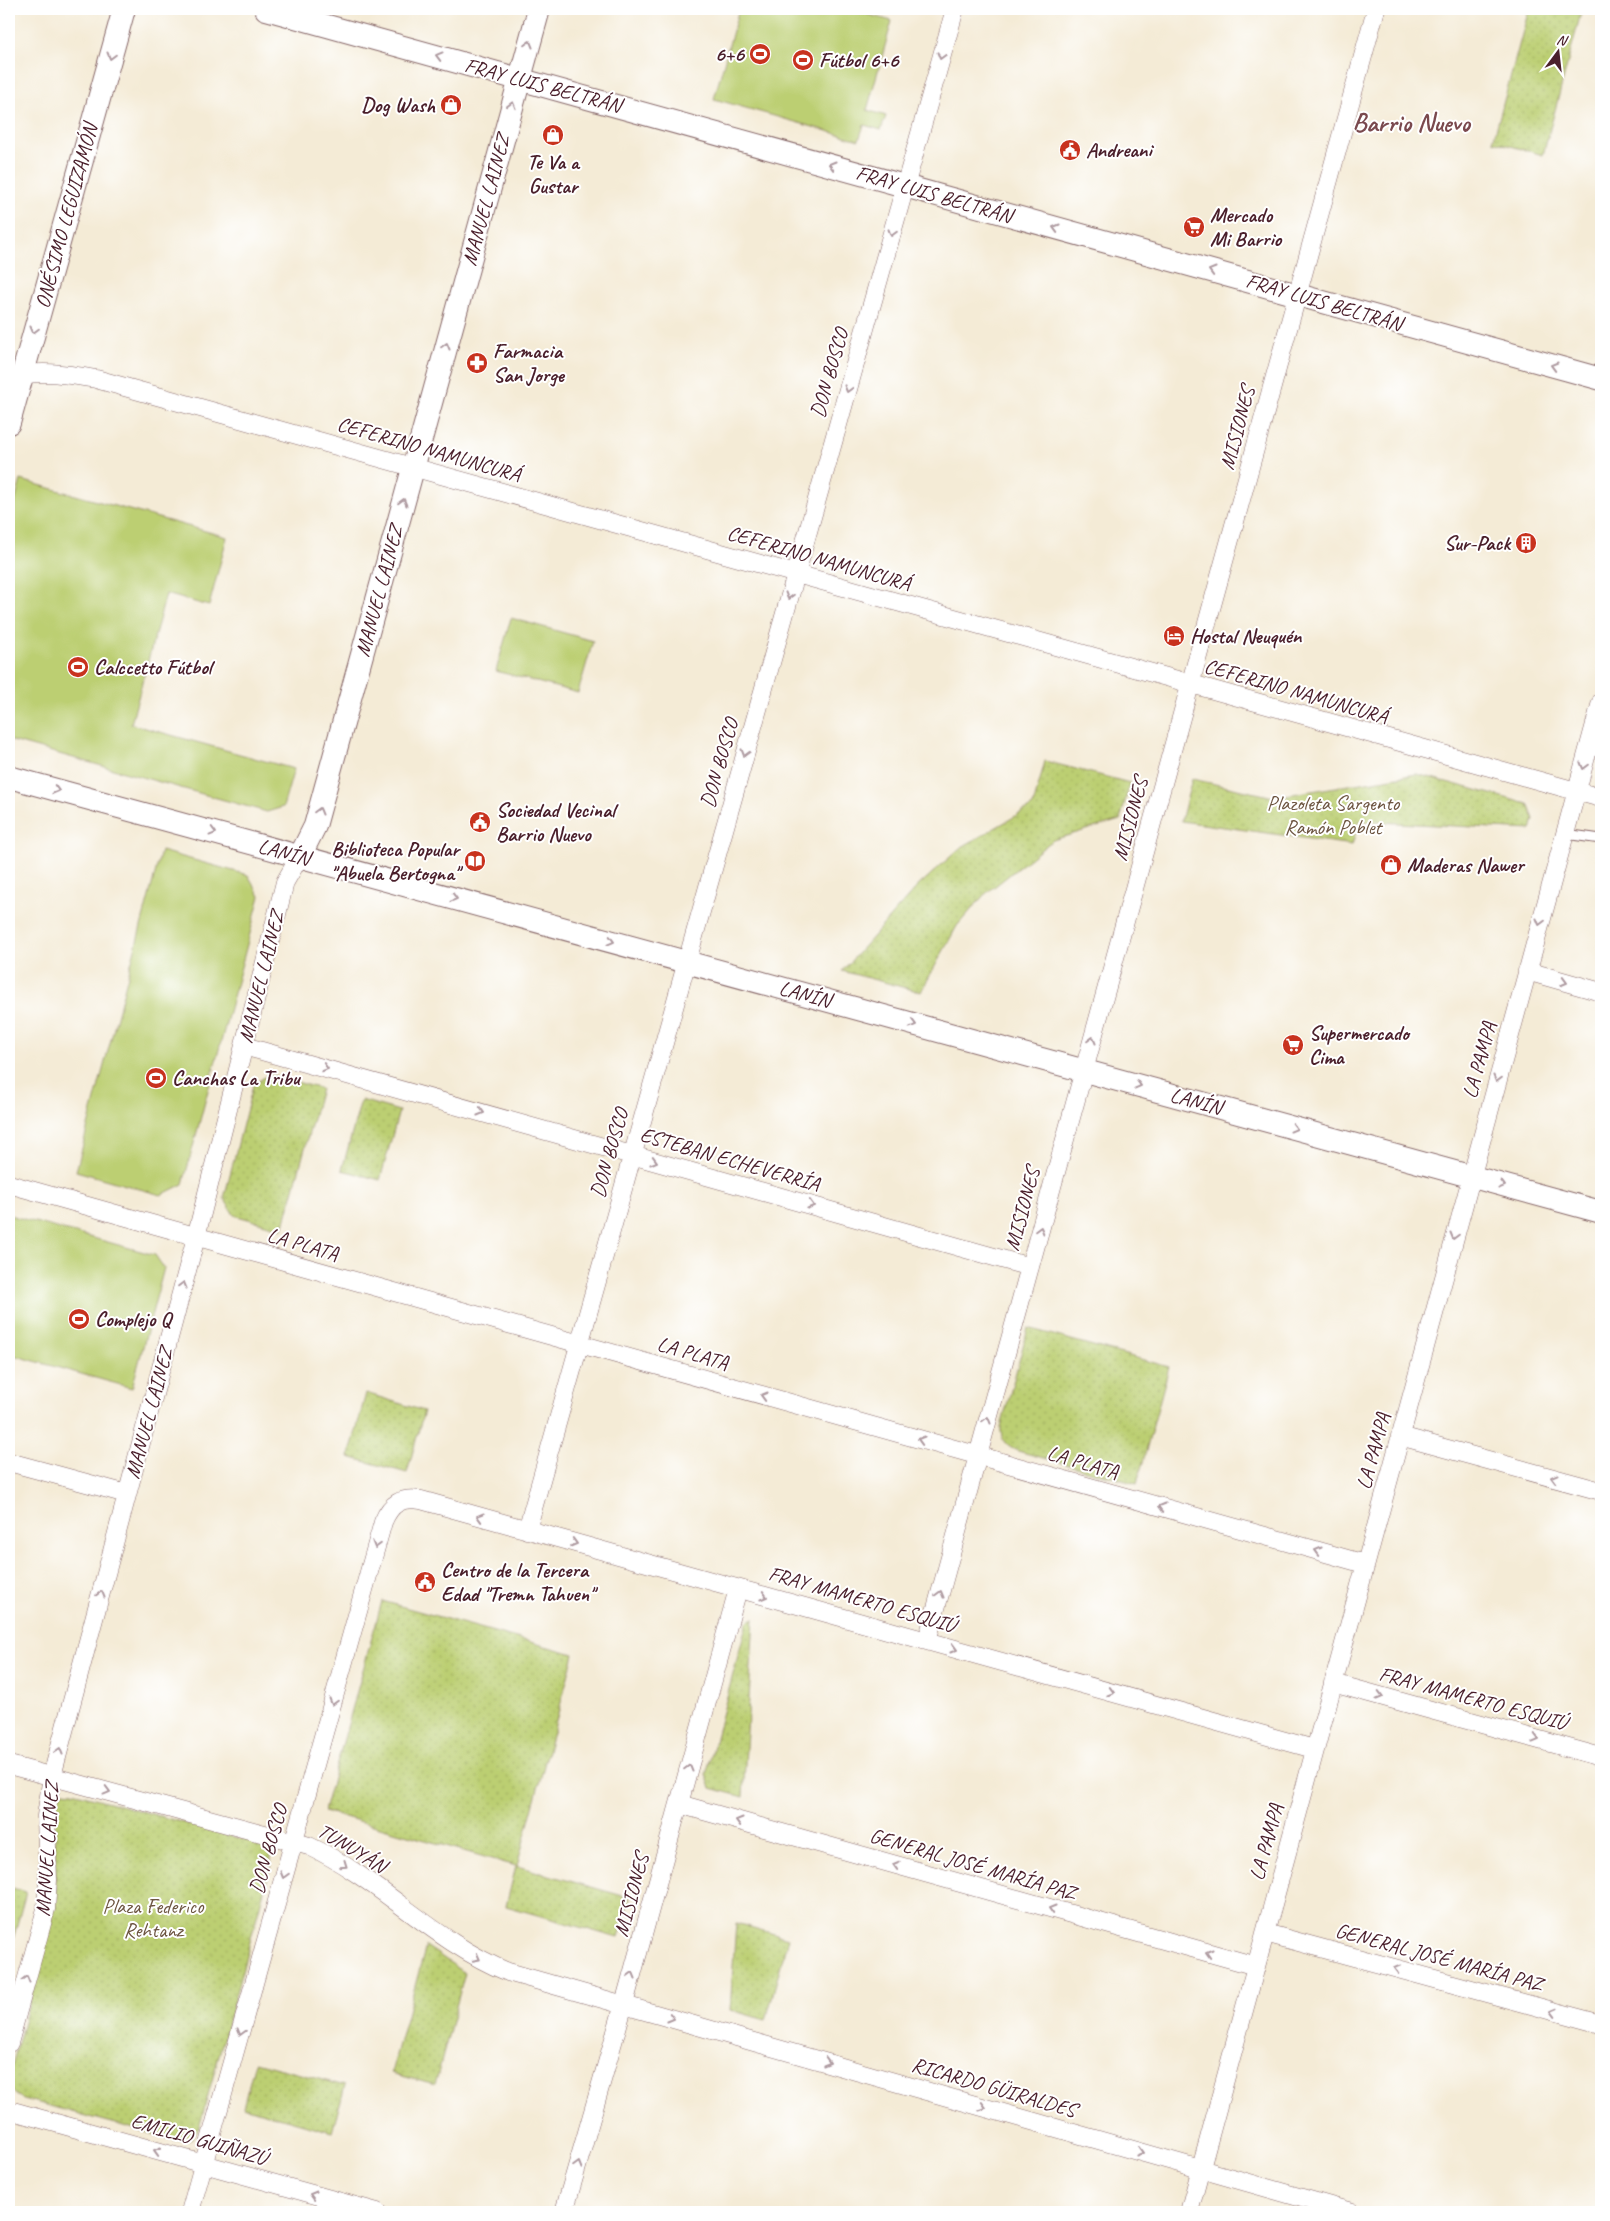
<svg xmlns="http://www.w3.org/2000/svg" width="1610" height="2221" viewBox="0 0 1610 2221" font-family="Caveat,sans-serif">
<defs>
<pattern id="grass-dots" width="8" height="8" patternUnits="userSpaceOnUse" patternTransform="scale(1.25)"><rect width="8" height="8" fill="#bccf72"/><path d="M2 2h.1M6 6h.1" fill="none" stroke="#a3b163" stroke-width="1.8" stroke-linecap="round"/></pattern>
</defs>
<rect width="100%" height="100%" fill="#fff"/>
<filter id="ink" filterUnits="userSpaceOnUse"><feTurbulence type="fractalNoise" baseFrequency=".02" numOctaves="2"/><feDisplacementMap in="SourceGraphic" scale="10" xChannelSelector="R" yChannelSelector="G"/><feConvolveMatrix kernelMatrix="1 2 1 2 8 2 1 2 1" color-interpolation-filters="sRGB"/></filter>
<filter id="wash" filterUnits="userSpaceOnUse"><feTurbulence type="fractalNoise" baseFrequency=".0096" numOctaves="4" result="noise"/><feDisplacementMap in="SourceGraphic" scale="20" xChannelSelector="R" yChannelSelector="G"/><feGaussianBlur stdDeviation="1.12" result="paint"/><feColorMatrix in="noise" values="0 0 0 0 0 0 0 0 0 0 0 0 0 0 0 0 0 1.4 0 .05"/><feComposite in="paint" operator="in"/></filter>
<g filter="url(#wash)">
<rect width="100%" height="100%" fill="#f4ebd6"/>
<!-- grass -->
<path fill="url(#grass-dots)" stroke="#83774e" d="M1529,9H1582L1543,155L1493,141Z
M1045,761L1130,783L1120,820L1053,840L984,895L957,926L921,992L842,971L917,887L960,848L1033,806Z
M1417,774L1528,804L1534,819L1531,830L1359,821L1352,845L1181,821L1192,779L1274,797Z
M269,1074L321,1089L283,1229L234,1215L224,1198L253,1085Z
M361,1100L399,1111L380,1180L342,1170Z
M1028,1328L1169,1367L1137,1484L1018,1451C1006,1447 1000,1439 1001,1427Z
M366,1393L424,1411L407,1473L349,1457Z
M382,1601L574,1654L517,1866L630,1898L618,1938L506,1906L516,1866L324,1811Z
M754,1618L743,1797L711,1788L706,1775L747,1622Z
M63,1791L73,1792L260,1844L271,1851V1865L199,2128L190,2140H175L24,2099C11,2094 8,2087 10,2073L51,1921L55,1890V1805L57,1796Z
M9,1887L26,1892L9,1954Z
M736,1923L788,1938L766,2020L730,2010Z
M426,1946L465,1973L435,2085L391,2073Z
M255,2062L345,2086L332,2132L243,2107Z"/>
<!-- garden -->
<path fill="#bccf72" stroke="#83774e" d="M739,9H847L892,21L867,110L886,116L881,130L864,125L859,140L714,99Z
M21,480L227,537L209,606L166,594L131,724L294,769L283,807L267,812L9,740V523Z
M511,618L593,641L578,693L496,671Z
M161,851L248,875L260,896L183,1184L161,1195L76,1171Z
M9,1215L155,1255L164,1268L132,1388L9,1354Z"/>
</g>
<g filter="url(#ink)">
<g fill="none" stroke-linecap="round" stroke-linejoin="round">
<!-- service casing -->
<g stroke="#866667" stroke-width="11">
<path id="service" d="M1565,834L1601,839"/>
</g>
<!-- minor casing -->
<g stroke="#866667" stroke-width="19">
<path id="minor" d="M9,378C37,369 67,374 96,379L1601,798
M1527,971L1601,992
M244,1046L1030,1267
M9,1184L1365,1564
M1400,1436L1601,1491
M9,1462L127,1494
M527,1530L955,9
M927,1641L1376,9
M1333,1683L1601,1757
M9,1765L309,1846C380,1879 434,1942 508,1972L1351,2212
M679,1804L1256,1966
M1265,1933L1601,2024
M9,2043L46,1909L48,1880L46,1816L52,1776L196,1237L285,882L300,856
M9,2110L377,2212
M190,2212L383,1522C391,1503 401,1497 421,1500L1314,1749
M564,2212L624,2004L738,1589
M1189,2212L1601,702"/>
</g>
<!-- tertiary casing -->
<g stroke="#866667" stroke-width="24">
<path id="tertiary" d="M266,9L1601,379
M9,423L124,9
M9,777L1601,1212
M300,856L315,826L539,9"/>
</g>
<!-- service -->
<use href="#service" stroke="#fff" stroke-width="9"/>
<!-- minor -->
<use href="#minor" stroke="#fff" stroke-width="18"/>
<!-- tertiary -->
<use href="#tertiary" stroke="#fff" stroke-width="22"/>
</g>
<!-- one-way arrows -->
<defs><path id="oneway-chevron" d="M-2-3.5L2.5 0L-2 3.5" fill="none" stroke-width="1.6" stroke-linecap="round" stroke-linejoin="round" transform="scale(1.25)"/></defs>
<g stroke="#ae9aa0">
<use href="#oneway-chevron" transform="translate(529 44) rotate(-75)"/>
<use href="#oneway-chevron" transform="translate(111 56) rotate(105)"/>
<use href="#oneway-chevron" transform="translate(439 56) rotate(-165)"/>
<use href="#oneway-chevron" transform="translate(941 56) rotate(106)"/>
<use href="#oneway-chevron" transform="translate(512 105) rotate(-75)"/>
<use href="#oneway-chevron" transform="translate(832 165) rotate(-164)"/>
<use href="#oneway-chevron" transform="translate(1056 228) rotate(-164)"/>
<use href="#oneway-chevron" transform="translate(892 233) rotate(106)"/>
<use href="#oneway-chevron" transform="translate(1212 271) rotate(-164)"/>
<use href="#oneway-chevron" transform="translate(34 330) rotate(105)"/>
<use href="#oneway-chevron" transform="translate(446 346) rotate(-75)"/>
<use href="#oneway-chevron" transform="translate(1554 366) rotate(-164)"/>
<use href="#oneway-chevron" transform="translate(848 389) rotate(106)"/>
<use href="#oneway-chevron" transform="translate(403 502) rotate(-75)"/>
<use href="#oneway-chevron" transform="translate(789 596) rotate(106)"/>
<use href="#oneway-chevron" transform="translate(745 753) rotate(106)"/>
<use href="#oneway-chevron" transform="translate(1584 766) rotate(105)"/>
<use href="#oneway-chevron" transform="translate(56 790) rotate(15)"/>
<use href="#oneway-chevron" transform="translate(319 811) rotate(-75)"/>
<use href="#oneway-chevron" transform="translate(213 832) rotate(15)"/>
<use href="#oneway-chevron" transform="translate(454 898) rotate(15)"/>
<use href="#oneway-chevron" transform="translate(1540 922) rotate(105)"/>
<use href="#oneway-chevron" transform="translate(611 941) rotate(15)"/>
<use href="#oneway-chevron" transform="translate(1564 982) rotate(16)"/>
<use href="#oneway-chevron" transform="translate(913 1024) rotate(15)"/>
<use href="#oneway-chevron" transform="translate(1092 1040) rotate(-75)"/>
<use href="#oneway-chevron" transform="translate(325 1068) rotate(16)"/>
<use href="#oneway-chevron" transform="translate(1497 1079) rotate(105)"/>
<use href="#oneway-chevron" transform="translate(1138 1085) rotate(15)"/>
<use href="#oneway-chevron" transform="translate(481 1112) rotate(16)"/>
<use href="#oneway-chevron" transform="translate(1294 1128) rotate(15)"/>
<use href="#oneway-chevron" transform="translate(654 1161) rotate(16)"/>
<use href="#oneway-chevron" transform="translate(1502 1185) rotate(15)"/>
<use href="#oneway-chevron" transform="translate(811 1205) rotate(16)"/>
<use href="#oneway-chevron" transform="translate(1040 1230) rotate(-75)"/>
<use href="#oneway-chevron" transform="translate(1454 1236) rotate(105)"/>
<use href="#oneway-chevron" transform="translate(183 1285) rotate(-75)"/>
<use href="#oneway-chevron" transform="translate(764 1396) rotate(-164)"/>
<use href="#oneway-chevron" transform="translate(987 1420) rotate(-75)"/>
<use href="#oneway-chevron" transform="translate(921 1440) rotate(-164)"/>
<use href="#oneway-chevron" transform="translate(1554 1478) rotate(-165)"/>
<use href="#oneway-chevron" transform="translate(1162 1507) rotate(-164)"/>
<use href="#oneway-chevron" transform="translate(480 1517) rotate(-164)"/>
<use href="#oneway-chevron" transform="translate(574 1543) rotate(16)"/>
<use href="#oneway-chevron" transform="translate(376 1545) rotate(106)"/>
<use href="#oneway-chevron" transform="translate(1318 1551) rotate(-164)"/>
<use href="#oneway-chevron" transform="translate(101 1594) rotate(-75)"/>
<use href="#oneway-chevron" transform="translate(940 1594) rotate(-75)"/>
<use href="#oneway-chevron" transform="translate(764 1596) rotate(16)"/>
<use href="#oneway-chevron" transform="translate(954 1649) rotate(16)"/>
<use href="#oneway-chevron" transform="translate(1111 1692) rotate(16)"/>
<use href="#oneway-chevron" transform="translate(1380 1696) rotate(15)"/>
<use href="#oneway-chevron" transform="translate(333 1702) rotate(106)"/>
<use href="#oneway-chevron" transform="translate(1536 1739) rotate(15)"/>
<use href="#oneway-chevron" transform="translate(59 1751) rotate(-75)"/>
<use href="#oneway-chevron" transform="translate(689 1768) rotate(-75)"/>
<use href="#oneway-chevron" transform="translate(107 1791) rotate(15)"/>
<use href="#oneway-chevron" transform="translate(739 1821) rotate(-164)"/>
<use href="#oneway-chevron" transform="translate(344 1865) rotate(35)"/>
<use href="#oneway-chevron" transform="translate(896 1865) rotate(-164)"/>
<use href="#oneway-chevron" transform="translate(284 1875) rotate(106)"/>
<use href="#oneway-chevron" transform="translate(1052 1909) rotate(-164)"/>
<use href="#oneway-chevron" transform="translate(1209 1953) rotate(-164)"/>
<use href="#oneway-chevron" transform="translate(477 1958) rotate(28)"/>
<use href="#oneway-chevron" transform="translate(1397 1969) rotate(-165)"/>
<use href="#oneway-chevron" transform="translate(632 1975) rotate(-75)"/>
<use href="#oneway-chevron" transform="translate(26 1979) rotate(-75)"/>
<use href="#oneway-chevron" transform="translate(1554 2012) rotate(-165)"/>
<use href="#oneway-chevron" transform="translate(671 2018) rotate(16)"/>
<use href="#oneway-chevron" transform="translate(241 2032) rotate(106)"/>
<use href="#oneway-chevron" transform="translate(827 2062) rotate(16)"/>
<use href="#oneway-chevron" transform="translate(983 2107) rotate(16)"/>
<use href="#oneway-chevron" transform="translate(157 2151) rotate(-164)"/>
<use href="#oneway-chevron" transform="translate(1140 2152) rotate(16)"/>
<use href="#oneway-chevron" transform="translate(578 2165) rotate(-74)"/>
<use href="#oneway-chevron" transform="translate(313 2195) rotate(-164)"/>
</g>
</g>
<!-- icons -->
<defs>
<g id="stadium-disc" transform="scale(1.125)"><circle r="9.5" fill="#c8321e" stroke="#fff"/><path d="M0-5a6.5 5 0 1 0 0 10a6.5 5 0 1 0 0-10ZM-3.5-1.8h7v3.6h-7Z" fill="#fff"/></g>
<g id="shop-disc" transform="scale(1.125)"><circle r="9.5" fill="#c8321e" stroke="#fff"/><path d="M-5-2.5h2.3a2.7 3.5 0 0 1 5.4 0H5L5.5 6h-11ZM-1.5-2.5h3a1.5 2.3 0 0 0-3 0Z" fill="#fff"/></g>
<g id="civic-disc" transform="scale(1.125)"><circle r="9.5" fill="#c8321e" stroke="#fff"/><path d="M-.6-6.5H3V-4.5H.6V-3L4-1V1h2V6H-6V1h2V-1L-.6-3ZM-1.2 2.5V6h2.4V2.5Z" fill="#fff"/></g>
<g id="supermarket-disc" transform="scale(1.125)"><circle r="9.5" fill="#c8321e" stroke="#fff"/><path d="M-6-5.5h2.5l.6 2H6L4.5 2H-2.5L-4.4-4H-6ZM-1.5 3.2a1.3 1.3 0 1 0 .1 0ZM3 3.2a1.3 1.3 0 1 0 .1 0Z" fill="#fff"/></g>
<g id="pharmacy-disc" transform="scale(1.125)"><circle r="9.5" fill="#c8321e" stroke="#fff"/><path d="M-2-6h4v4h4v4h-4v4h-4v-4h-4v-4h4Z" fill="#fff"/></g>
<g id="building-disc" transform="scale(1.125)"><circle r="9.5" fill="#c8321e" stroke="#fff"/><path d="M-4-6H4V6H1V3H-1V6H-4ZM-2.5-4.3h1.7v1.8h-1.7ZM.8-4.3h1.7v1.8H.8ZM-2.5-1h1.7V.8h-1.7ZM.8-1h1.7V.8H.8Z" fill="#fff"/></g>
<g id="hotel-disc" transform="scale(1.125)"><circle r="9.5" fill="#c8321e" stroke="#fff"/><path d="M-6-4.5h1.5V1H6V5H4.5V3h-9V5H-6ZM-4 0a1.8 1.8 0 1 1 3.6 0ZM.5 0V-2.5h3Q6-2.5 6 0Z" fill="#fff"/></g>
<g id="library-disc" transform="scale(1.125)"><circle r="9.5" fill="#c8321e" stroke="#fff"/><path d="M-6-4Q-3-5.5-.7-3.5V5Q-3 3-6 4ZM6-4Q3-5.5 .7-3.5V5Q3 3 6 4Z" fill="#fff"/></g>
</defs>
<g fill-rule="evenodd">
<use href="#stadium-disc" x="760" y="54"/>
<use href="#stadium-disc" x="803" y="60"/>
<use href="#shop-disc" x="451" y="105"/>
<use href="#shop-disc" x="553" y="135"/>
<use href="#civic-disc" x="1070" y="150"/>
<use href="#supermarket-disc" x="1194" y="227"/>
<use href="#pharmacy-disc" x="477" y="363"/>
<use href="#building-disc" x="1526" y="543"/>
<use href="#hotel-disc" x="1174" y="636"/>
<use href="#stadium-disc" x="78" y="667"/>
<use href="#civic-disc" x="480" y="822"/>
<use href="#library-disc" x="475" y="861"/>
<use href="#shop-disc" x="1391" y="865"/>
<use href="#supermarket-disc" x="1293" y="1045"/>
<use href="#stadium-disc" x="156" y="1078"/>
<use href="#stadium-disc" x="79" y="1319"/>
<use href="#civic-disc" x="425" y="1582"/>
</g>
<g text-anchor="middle" stroke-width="4" stroke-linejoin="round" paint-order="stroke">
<!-- poi labels -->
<g font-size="21" font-weight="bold" fill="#4a1f2b" stroke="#fff" text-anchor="start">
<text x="744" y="61" text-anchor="end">6+6</text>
<text x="819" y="67">Fútbol 6+6</text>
<text x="435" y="112" text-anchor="end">Dog Wash</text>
<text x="1086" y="157">Andreani</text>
<text x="553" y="169" text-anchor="middle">Te Va a<tspan x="553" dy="24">Gustar</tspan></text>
<text x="1210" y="222">Mercado<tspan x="1210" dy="24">Mi Barrio</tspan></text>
<text x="493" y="358">Farmacia<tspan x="493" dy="24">San Jorge</tspan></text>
<text x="1510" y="550" text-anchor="end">Sur-Pack</text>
<text x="1190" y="643">Hostal Neuquén</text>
<text x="94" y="674">Calccetto Fútbol</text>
<text x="496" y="817">Sociedad Vecinal<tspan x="496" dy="24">Barrio Nuevo</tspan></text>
<text x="459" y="856" text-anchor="end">Biblioteca Popular<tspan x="459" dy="24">"Abuela Bertogna"</tspan></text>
<text x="1407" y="872">Maderas Nawer</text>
<text x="1309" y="1040">Supermercado<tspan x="1309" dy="24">Cima</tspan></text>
<text x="172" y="1085">Canchas La Tribu</text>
<text x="95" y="1326">Complejo Q</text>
<text x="441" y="1577">Centro de la Tercera<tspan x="441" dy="24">Edad "Tremn Tahuen"</tspan></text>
</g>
<!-- street labels -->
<g font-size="21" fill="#4a1f2b" stroke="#fff">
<text transform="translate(543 85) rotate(15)" y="7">FRAY LUIS BELTRÁN</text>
<text transform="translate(934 194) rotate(16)" y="7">FRAY LUIS BELTRÁN</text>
<text transform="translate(486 200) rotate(-75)" y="7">MANUEL LAINEZ</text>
<text transform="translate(66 216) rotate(-75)" y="7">ONÉSIMO LEGUIZAMÓN</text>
<text transform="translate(1324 302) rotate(16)" y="7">FRAY LUIS BELTRÁN</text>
<text transform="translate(829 373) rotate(-74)" y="7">DON BOSCO</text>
<text transform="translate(1237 428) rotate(-75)" y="7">MISIONES</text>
<text transform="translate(429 449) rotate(16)" y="7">CEFERINO NAMUNCURÁ</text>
<text transform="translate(819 558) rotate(16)" y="7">CEFERINO NAMUNCURÁ</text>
<text transform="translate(379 591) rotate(-75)" y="7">MANUEL LAINEZ</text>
<text transform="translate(1296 691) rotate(16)" y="7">CEFERINO NAMUNCURÁ</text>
<text transform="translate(719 763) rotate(-74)" y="7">DON BOSCO</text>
<text transform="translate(1130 819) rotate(-75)" y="7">MISIONES</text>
<text transform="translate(284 852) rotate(15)" y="7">LANÍN</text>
<text transform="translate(261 977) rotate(-76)" y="7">MANUEL LAINEZ</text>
<text transform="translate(805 994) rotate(15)" y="7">LANÍN</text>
<text transform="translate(1479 1060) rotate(-75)" y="7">LA PAMPA</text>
<text transform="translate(1196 1101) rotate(15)" y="7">LANÍN</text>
<text transform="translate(609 1153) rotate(-74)" y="7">DON BOSCO</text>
<text transform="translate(730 1159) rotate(16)" y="7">ESTEBAN ECHEVERRÍA</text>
<text transform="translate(1022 1209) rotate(-75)" y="7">MISIONES</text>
<text transform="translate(303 1244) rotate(16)" y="7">LA PLATA</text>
<text transform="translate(693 1353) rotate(16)" y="7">LA PLATA</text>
<text transform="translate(149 1413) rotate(-75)" y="7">MANUEL LAINEZ</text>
<text transform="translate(1373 1451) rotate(-75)" y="7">LA PAMPA</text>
<text transform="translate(1083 1462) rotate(16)" y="7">LA PLATA</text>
<text transform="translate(862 1599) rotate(16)" y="7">FRAY MAMERTO ESQUIÚ</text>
<text transform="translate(1473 1698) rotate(15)" y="7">FRAY MAMERTO ESQUIÚ</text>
<text transform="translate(1266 1842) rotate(-75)" y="7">LA PAMPA</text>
<text transform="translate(352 1848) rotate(31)" y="7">TUNUYÁN</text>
<text transform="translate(47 1849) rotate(-86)" y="7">MANUEL LAINEZ</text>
<text transform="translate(268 1849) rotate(-74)" y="7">DON BOSCO</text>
<text transform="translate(973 1864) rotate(16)" y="7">GENERAL JOSÉ MARÍA PAZ</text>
<text transform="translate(631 1895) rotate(-75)" y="7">MISIONES</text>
<text transform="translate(1439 1957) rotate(15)" y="7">GENERAL JOSÉ MARÍA PAZ</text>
<text transform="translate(994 2087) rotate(16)" y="7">RICARDO GÜIRALDES</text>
<text transform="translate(199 2139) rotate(16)" y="7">EMILIO GUIÑAZÚ</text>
</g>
<!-- park labels -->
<g font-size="21" fill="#6c5440" stroke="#fff">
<text x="1333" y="810">Plazoleta Sargento<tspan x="1333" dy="24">Ramón Poblet</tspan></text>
<text x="153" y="1913">Plaza Federico<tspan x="153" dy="24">Rehtanz</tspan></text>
</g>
<!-- district labels -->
<g font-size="26" font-weight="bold" fill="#7a494e" stroke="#fff">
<text x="1411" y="131">Barrio Nuevo</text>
</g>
</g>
<!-- margin -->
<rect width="1610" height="2221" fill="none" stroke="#fff" stroke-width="30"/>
<!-- north arrow -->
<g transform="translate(1558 52) rotate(15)" stroke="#ffffff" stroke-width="4" paint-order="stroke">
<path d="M0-4L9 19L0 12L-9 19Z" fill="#4a1f2b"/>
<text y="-8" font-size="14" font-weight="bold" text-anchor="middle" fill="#4a1f2b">N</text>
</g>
</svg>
